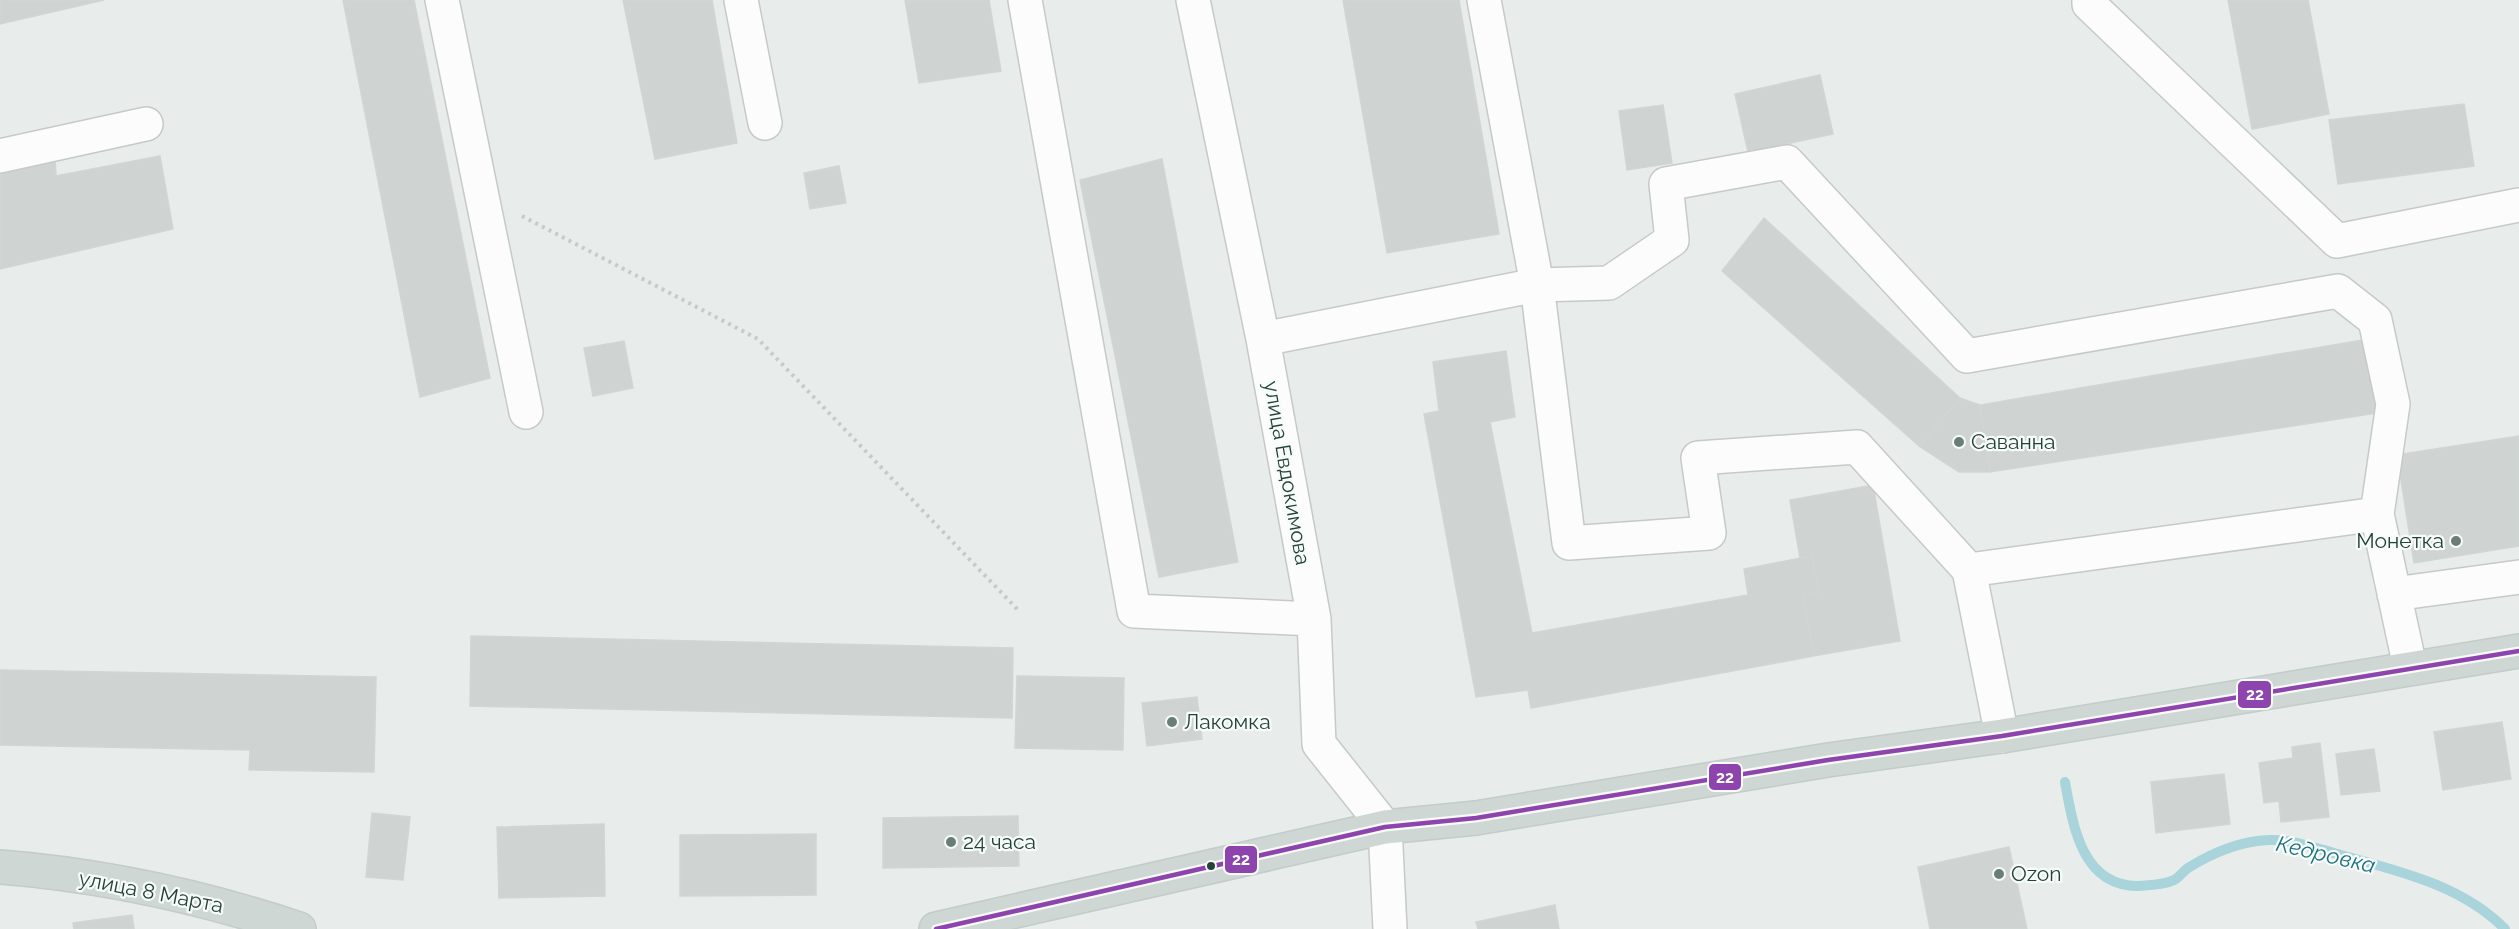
<svg xmlns="http://www.w3.org/2000/svg" width="2519" height="929" viewBox="0 0 2519 929" font-family="Raleway,sans-serif">
<rect width="100%" height="100%" fill="#e8edeb"/>
<g fill="none" stroke-linecap="round" stroke-linejoin="round">
<!-- stream -->
<path stroke="#a9d4db" stroke-width="10" d="M2065,782C2073,826 2082,887 2139,886C2150,885 2164,885 2174,880C2180,877 2183,871 2188,868C2212,853 2241,841 2269,840C2293,839 2318,849 2341,855C2398,871 2462,885 2505,929"/>
</g>
<!-- building -->
<path fill="#cfd4d2" stroke="#d1d6d4" stroke-width="1.5" d="M0,0H104L0,24Z
M343,0H414L490,378L420,397Z
M623,0H712L737,143L655,159Z
M905,0H989L1001,71L919,83Z
M1343,0H1459L1499,234L1387,253Z
M2228,0H2308L2329,114L2252,129Z
M1820,75L1833,134L1748,152L1735,94Z
M2464,104L2474,166L2338,184L2329,120Z
M1663,105L1672,163L1627,170L1619,111Z
M160,156L173,229L0,269V170L55,159L56,176Z
M1162,159L1238,562L1159,577L1080,180Z
M839,166L846,203L810,209L804,173Z
M1764,218L1960,398L1919,446L1722,271Z
M2362,340L2378,413L1990,472L1980,405Z
M624,341L633,388L593,396L584,348Z
M1506,351L1515,417L1490,422L1532,633L1748,595L1744,569L1812,556L1819,592L1803,595L1814,656L1531,708L1528,690L1476,697L1424,414L1439,411L1433,362Z
M1960,398L1980,405L1990,472H1959L1919,446Z
M2519,436V546L2414,563L2397,455Z
M1873,485L1900,641L1814,656L1803,595L1819,592L1812,556L1800,558L1790,500Z
M471,636L1013,648L1012,718L470,706Z
M0,670L376,677L374,772L249,770L250,750L0,745Z
M1017,676L1124,678L1123,750L1015,748Z
M1197,697L1202,739L1147,746L1142,703Z
M2502,722L2511,779L2443,790L2434,732Z
M2320,743L2329,817L2281,822L2279,801L2264,803L2259,763L2293,758L2292,747Z
M2374,749L2380,791L2341,795L2336,754Z
M2224,774L2230,824L2156,833L2151,782Z
M372,813L410,817L403,880L366,877Z
M1018,816L1019,866L883,868V818Z
M604,824L605,896L499,898L497,827Z
M816,834V895L680,896V835Z
M2009,847L2027,929H1930L1918,867Z
M1555,905L1559,929H1478L1476,922Z
M132,915L134,929H74L73,923Z"/>
<g fill="none" stroke-linecap="round" stroke-linejoin="round">
<!-- minor casing -->
<g stroke="#c5cac8" stroke-width="36">
<path id="minor" d="M442,0L526,412
M741,0L765,123
M1025,0L1134,611L1314,619
M1193,0L1263,339L1314,619L1319,744L1385,827L1390,929
M1484,0L1537,285L1609,283L1672,240L1666,184L1787,162L1967,356L2338,291L2375,320L2393,404L2377,514L2410,667
M2089,0V4L2337,241L2519,205
M0,156L146,124
M1263,339L1537,285L1569,543L1709,533L1698,458L1857,447L1969,570L2002,736
M1969,570L2377,514
M2394,594L2519,577"/>
</g>
<!-- major casing -->
<g stroke="#c3ccc9" stroke-width="36">
<path id="major" d="M0,867C101,875 203,897 299,929
M936,929L1385,827L1476,818L1828,760L2002,736L2519,651"/>
</g>
<!-- path -->
<path stroke="#c3ccca" stroke-width="4" stroke-dasharray="3 4.5" stroke-linecap="butt" d="M522,216L758,339L1019,611"/>
<!-- minor -->
<use href="#minor" stroke="#fcfcfc" stroke-width="33"/>
<!-- major -->
<use href="#major" stroke="#cfd7d5" stroke-width="33"/>
<!-- bus-1 casing -->
<g stroke="#f7fbf9" stroke-width="9">
<path id="bus-1" d="M936,929L1385,827L1476,818L1828,760L2002,736L2519,651"/>
</g>
<!-- bus-1 -->
<use href="#bus-1" stroke="#8e44ad" stroke-width="4.5"/>
</g>
<!-- markers -->
<g fill="#697e78" stroke="#f7fbf9" stroke-width="2">
<circle cx="1959" cy="442" r="6"/>
<circle cx="2456" cy="541" r="6"/>
<circle cx="1172" cy="722" r="6"/>
<circle cx="951" cy="842" r="6"/>
<circle cx="1999" cy="874" r="6"/>
</g>
<circle fill="#24423a" stroke="#f7fbf9" stroke-width="2" cx="1211" cy="866" r="5"/>
<g text-anchor="middle" stroke-width="4.5" stroke-linejoin="round" paint-order="stroke">
<!-- poi labels -->
<g font-size="21" fill="#24423a" stroke="#f7fbf9" text-anchor="start">
<text x="1971" y="449">Саванна</text>
<text x="2444" y="548" text-anchor="end">Монетка</text>
<text x="1184" y="729">Лакомка</text>
<text x="963" y="849">24 часа</text>
<text x="2011" y="881">Ozon</text>
</g>
<!-- street labels -->
<g font-size="21" fill="#24423a" stroke="#f7fbf9">
<text transform="translate(1287 473) rotate(80)" y="7">улица Евдокимова</text>
<text transform="translate(151 892) rotate(11)" y="7">улица 8 Марта</text>
</g>
<!-- water labels -->
<g font-size="22" font-style="italic" fill="#1c6f80" stroke="#f7fbf9">
<text transform="translate(2326 854) rotate(13)" y="8">Кедровка</text>
</g>
</g>
<g stroke="#f7fbf9" stroke-width="2">
<rect x="2237" y="680" width="35" height="29" rx="6" fill="#8e44ad"/>
<rect x="1708" y="763" width="34" height="28" rx="6" fill="#8e44ad"/>
<rect x="1224" y="845" width="34" height="29" rx="6" fill="#8e44ad"/>
</g>
<g font-size="16" text-anchor="middle" font-weight="bold" fill="#fff">
<text x="2255" y="700">22</text>
<text x="1725" y="783">22</text>
<text x="1241" y="865">22</text>
</g>
</svg>
